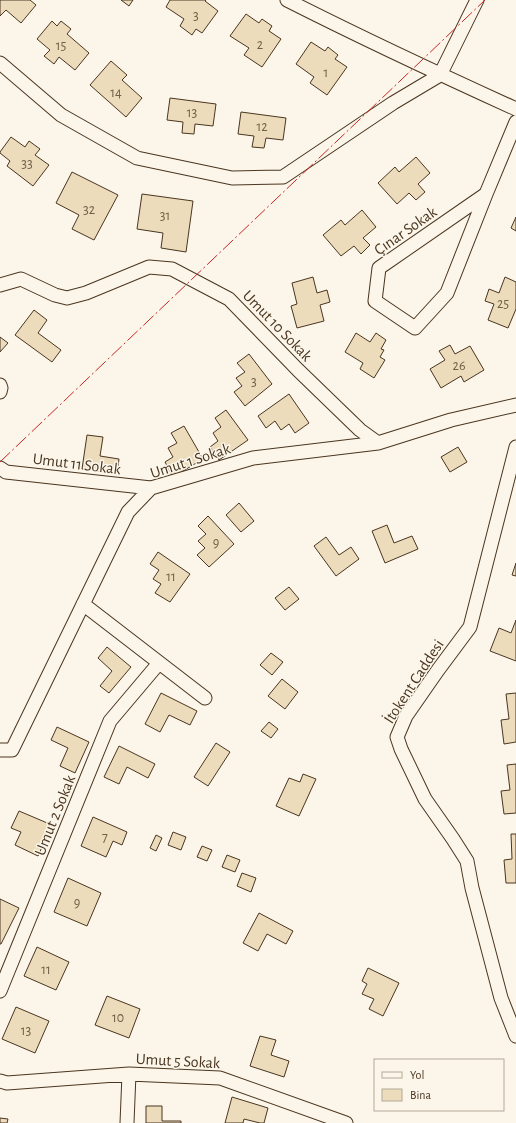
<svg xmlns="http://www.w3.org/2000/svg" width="516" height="1123" viewBox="0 0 516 1123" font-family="'Alegreya Sans',sans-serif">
<rect width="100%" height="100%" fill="#fbf6e9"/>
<!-- building -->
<path fill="#ecdcbc" stroke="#4a3520" d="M0,0H30L36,5L21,23L6,10L0,16Z
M121,0H133L129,6Z
M170,0H206L205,1L218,11L202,33L196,29L192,35L180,26L184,19L166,7Z
M246,14L259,23L262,19L272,26L269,31L281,39L262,67L244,55L249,48L230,36Z
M52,21L57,26L61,21L71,29L67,34L89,53L75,70L59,57L54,64L44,56L50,50L37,39Z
M311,42L325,51L328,47L338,55L335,59L347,67L327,95L310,83L314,77L296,64Z
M111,61L127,75L122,80L142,98L126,117L90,85Z
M170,98L216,104L213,126L195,124L194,134L182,133L183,122L167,120Z
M241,112L286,118L283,140L266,138L264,148L252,147L254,136L238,134Z
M11,137L25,147L29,141L40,149L35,155L49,165L33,186L7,166L10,161L0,153V152Z
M416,157L430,173L418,184L425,192L416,200L409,193L397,204L378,183L395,167L399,172Z
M72,172L118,195L94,240L72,229L79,215L56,203Z
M142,194L193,201L186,252L161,248L163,233L137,229Z
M362,210L376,227L363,238L370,245L361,254L354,246L341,256L323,235L341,220L345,225Z
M516,217V231L511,228Z
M313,277L317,293L327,290L330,302L320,305L324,321L297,328L291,306L297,304L292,283Z
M505,277L516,282V309L508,328L488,320L494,304L485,301L489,289L499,293Z
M34,310L47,320L38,333L61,350L52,362L15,335Z
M356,333L370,342L376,333L386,340L381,349L384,350L380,357L385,360L374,378L360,369L363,363L345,352Z
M0,337L8,343L0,352Z
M450,345L455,354L470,346L484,370L464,382L461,376L441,388L430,369L445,360L439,351Z
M249,354L272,384L245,406L234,392L242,386L236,378L245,372L237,363Z
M289,394L309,423L295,433L289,424L281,430L275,421L266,428L258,416Z
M226,410L248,440L219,460L210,447L218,441L213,433L221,427L215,418Z
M184,426L203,459L173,477L165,462L173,457L168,448L177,443L171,433Z
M87,435L103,437L100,456L119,459L117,474L82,469Z
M458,447L467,462L450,472L441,457Z
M239,503L254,521L241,532L226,515Z
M208,516L234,544L209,567L197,555L205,548L198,541L206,534L198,526Z
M387,525L394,543L412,536L418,549L385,563L372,531Z
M326,537L339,555L351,547L359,559L336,576L314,546Z
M158,552L190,574L170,602L155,593L161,584L153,579L159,570L150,564Z
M516,563V576L512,575Z
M289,587L299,599L285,610L275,598Z
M516,620V661L490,651L499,628L511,633Z
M107,647L131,667L109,693L100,686L112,671L98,658Z
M271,653L283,662L272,675L260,665Z
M282,679L298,692L285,709L268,696Z
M161,693L197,711L190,725L169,715L160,732L145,724Z
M516,693V742L504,744L501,720L509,719L506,694Z
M269,722L278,729L271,738L261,731Z
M57,727L89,742L75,773L60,766L68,748L51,740Z
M216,743L230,752L208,786L194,777Z
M119,746L155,764L148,778L127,767L119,784L104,777Z
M516,764V813L504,814L501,791L510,790L507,765Z
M303,774L316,779L299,816L276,806L289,778L300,782Z
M19,811L52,825L38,856L15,845L21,832L11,828Z
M93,817L127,832L122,845L113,841L106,857L81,846Z
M173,832L186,837L181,850L168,845Z
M511,834H516V883H506L504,860L512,859Z
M156,835L162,838L156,851L150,848Z
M202,846L212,850L207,861L197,857Z
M227,855L240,860L235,872L222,867Z
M242,873L256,878L251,892L237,886Z
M68,878L101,893L87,926L54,912Z
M0,899L19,908L1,944H0Z
M259,913L293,931L286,944L267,934L258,951L243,943Z
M37,947L69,962L56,990L24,976Z
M368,968L399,983L383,1016L369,1009L374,999L362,994L367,984L362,981Z
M107,996L140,1009L129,1038L95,1025Z
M16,1007L49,1021L35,1053L2,1039Z
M260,1036L276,1040L271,1055L289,1061L284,1077L250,1066Z
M232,1097L268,1108L264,1123H260L244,1119L243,1123H225Z
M146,1106H162V1121H181V1123H146Z
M0,1118L8,1119L7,1123H0Z"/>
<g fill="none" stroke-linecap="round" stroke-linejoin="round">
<!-- street casing -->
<g stroke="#4a3520" stroke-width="15">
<path id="street" d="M287,0C362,38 439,74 516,109
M0,63L61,115L137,158L232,178L283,177L393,103L440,75L477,0
M486,194L379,268L375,301L415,328L447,293L486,194L516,122
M0,285L21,279L55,295L67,298L86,293L149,267L172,269L229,299L298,370L360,430L378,443
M0,385L1,388L0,392
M516,447L470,627L438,670L406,716L397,737L401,749L425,799L453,839L467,861L472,888L501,998L516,1036
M0,468L6,472L151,488
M83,604L205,698
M0,750H12L128,512L151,488L253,458L378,443L451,420L516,405
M0,991L110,721L159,663
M0,1081L7,1083L129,1074L220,1078L346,1123
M127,1123L129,1074"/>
</g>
<!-- street -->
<use href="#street" stroke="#fbf6e9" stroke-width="13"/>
<!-- power -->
<path stroke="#c62828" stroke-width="1" stroke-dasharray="14 3 2 3" stroke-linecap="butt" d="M0,462L485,0"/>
</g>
<g text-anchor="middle" stroke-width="3" stroke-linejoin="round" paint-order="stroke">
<!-- number labels -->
<g font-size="14" fill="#725f47">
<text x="196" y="20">3</text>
<text x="260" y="49">2</text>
<text x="61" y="50">15</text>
<text x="326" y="77">1</text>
<text x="116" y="97">14</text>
<text x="192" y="117">13</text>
<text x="262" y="131">12</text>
<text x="27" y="168">33</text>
<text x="89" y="214">32</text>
<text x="165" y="220">31</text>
<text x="503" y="308">25</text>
<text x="459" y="370">26</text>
<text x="254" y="386">3</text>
<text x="216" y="547">9</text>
<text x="171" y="581">11</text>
<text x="105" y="841">7</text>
<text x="77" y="907">9</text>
<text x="46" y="974">11</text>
<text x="118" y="1022">10</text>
<text x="26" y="1035">13</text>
</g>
<!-- street labels -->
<g font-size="16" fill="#4a3520" stroke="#fbf6e9">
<text transform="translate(405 230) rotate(-35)" y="6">Çınar Sokak</text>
<text transform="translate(278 325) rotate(46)" y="6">Umut 10 Sokak</text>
<text transform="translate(190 460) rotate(-18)" y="6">Umut 1 Sokak</text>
<text transform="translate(77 463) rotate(7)" y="6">Umut 11 Sokak</text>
<text transform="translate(413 681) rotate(-57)" y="6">İtokent Caddesi</text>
<text transform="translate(54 815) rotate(-68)" y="6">Umut 2 Sokak</text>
<text transform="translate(178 1060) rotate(3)" y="6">Umut 5 Sokak</text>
</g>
</g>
<!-- legend -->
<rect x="374" y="1059" width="130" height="52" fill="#fbf6e9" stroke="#b4a999"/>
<rect x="382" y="1072" width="20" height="6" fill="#fbf6e9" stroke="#b4a999"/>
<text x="410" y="1079" font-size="12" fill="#4a3520">Yol</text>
<rect x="382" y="1089" width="20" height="12" fill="#ecdcbc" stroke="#b4a999"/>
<text x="410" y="1099" font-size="12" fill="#4a3520">Bina</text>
</svg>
